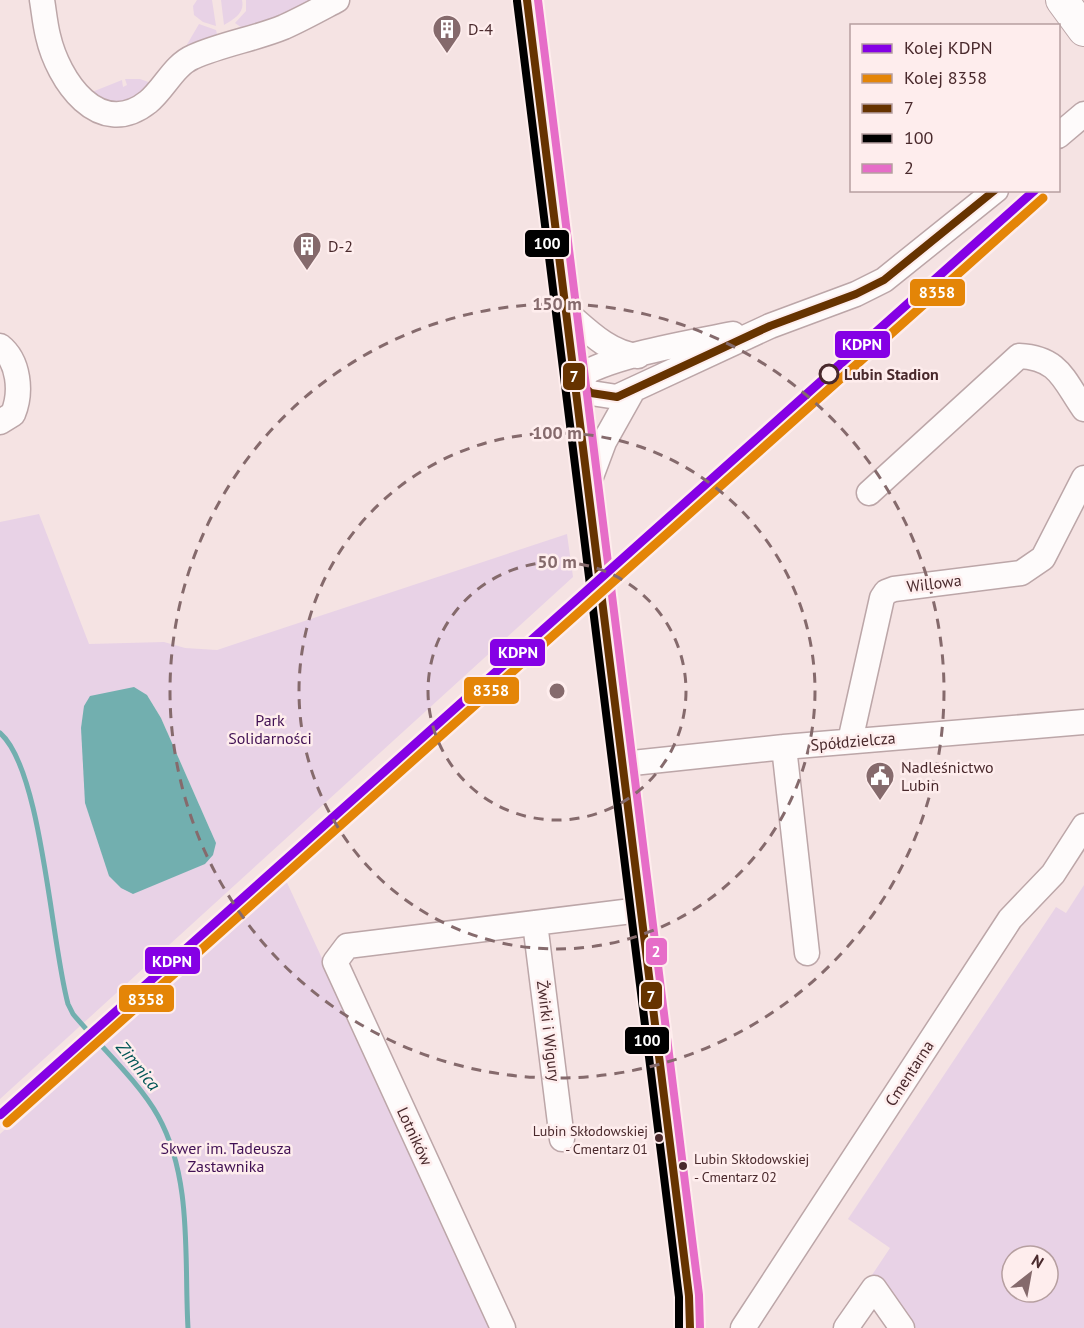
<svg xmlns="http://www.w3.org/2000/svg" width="1084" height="1328" viewBox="0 0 1084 1328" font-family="'PT Sans',sans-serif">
<rect width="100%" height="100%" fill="#f5e3e3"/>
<!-- green -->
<path fill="#e8d2e6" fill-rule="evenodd" d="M197,0H212L216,26L203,22L194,15L193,6Z
M221,0H242C245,13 234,19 224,25Z
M246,0H312L291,17L242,28L235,23L246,11Z
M199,24L216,30L217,34L203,39L201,47L182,53Z
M125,79H140L154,84L125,107L87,94L122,80L123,87L127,85Z
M39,514L89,644L164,642L185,648L217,650L567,534L573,577L0,1099V522ZM147,695L161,718L216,843Z
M283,874L493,1328H0V1134Z
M1084,885V1328H916L885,1285L872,1275L890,1248L848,1219L1056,907L1066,913ZM1012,1256H1048V1292H1012Z"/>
<!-- water -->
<path fill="#72afaf" d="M134,687L147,695L161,718L216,843L213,855L205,864L133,894L121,888L109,876L85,803L81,728L84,706L90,696Z"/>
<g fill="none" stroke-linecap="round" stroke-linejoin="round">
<!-- stream -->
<path stroke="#72afaf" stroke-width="5" d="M0,733C42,769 51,943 68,1004L73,1014C99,1045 139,1082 158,1116C193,1179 184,1259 188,1328"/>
<!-- minor casing -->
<g stroke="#bca6a8" stroke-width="27">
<path id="minor" d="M42,0C44,12 45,24 48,36C58,80 99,141 148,102C164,89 174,65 193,57C222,44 255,39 284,27C302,19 320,9 337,0
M527,0L689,1296L690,1328
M1058,136L1084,114
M566,312C588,331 609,353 638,356
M0,346C19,361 22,392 13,414L0,422
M575,379L591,393L617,397L770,326L856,294L884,280L996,190
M575,379C606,356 693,342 733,334
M589,482L604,442L632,392
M869,493L1019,356C1059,358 1063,379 1084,409
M850,741L882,598L886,592L894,589L1021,573L1043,558L1084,478
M784,747L807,953
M623,764L784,747L1084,722
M535,923L562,1139
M503,1328L335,962L347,946L640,910
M743,1328L1010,919L1053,874L1084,826
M846,1328L874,1288L902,1328"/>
</g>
<!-- major casing -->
<g stroke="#bca6a8" stroke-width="34">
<path id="major" d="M1062,0L1084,30"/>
</g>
<!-- minor -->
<use href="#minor" stroke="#fefbfb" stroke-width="24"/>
<!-- major -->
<use href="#major" stroke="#fefbfb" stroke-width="32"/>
<!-- bus-1 casing -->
<g stroke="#feeded" stroke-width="12">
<path id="bus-1" d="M527,0L689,1296L690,1328
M575,379L591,393L617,397L770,326L856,294L884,280L995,190"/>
</g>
<!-- bus-2 casing -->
<g stroke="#feeded" stroke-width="12">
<path id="bus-2" d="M517,1L679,1297V1328"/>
</g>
<!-- bus-3 casing -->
<g stroke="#feeded" stroke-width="12">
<path id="bus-3" d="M538,0L699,1295L700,1328"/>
</g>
<!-- bus-1 -->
<use href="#bus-1" stroke="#630" stroke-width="8"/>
<!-- bus-2 -->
<use href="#bus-2" stroke="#000" stroke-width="8"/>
<!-- bus-3 -->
<use href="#bus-3" stroke="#e66dc8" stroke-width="8"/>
<!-- rail-1 casing -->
<g stroke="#feeded" stroke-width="14">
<path id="rail-1" d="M0,1115L1035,190"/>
</g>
<!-- rail-2 casing -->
<g stroke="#feeded" stroke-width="14">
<path id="rail-2" d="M7,1123L1043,198"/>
</g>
<!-- rail-1 -->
<use href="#rail-1" stroke="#8500e5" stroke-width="9"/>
<!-- rail-2 -->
<use href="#rail-2" stroke="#e48507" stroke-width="9"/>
</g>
<!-- distance rings -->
<g fill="none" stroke="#856a6c" stroke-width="3" stroke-dasharray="10 8">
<circle cx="557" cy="691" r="129"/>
<circle cx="557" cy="691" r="258"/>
<circle cx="557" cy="691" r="387"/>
</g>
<!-- icons -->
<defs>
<g id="building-pin" transform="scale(1.5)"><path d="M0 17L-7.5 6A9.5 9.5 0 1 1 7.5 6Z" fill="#856a6c" stroke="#feeded"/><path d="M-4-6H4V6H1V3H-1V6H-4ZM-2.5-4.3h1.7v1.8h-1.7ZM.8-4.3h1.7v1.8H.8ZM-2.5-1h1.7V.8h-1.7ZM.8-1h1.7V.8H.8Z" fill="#fff"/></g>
<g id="civic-pin" transform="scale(1.5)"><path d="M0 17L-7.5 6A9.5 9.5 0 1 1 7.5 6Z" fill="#856a6c" stroke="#feeded"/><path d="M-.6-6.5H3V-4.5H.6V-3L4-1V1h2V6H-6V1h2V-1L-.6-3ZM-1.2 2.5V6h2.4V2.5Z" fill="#fff"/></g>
</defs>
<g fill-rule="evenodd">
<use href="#building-pin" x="447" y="29"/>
<use href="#building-pin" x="307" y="246"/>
<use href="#civic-pin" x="880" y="776"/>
</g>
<!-- markers -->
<circle fill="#feeded" stroke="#49292c" stroke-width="3" cx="829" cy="374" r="9"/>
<g fill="#49292c" stroke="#feeded" stroke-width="2">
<circle cx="659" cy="1138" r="5"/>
<circle cx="683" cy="1166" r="5"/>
</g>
<g text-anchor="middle" stroke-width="5" stroke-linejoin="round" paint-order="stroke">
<!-- bus labels -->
<g font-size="14" fill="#49292c" stroke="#feeded" text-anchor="end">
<text x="648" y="1136">Lubin Skłodowskiej<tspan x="648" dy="18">- Cmentarz 01</tspan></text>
<text x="694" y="1164" text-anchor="start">Lubin Skłodowskiej<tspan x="694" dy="18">- Cmentarz 02</tspan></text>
</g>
<!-- poi labels -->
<g font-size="16" fill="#49292c" stroke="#feeded" text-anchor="start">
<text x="468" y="35">D-4</text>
<text x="328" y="252">D-2</text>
<text x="901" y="773">Nadleśnictwo<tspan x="901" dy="18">Lubin</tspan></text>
</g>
<!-- stop labels -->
<g font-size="16" font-weight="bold" fill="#49292c" stroke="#feeded" text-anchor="start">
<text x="844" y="380">Lubin Stadion</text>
</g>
<!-- street labels -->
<g font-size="16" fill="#49292c" stroke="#feeded">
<text transform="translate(934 583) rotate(-7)" y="6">Willowa</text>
<text transform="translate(853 741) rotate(-5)" y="6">Spółdzielcza</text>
<text transform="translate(549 1031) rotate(83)" y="6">Żwirki i Wigury</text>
<text transform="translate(909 1073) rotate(-57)" y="6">Cmentarna</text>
<text transform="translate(415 1136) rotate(65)" y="6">Lotników</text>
</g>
<!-- park labels -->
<g font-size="16" fill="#411154" stroke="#feeded">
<text x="270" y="726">Park<tspan x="270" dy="18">Solidarności</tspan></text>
<text x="226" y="1154">Skwer im. Tadeusza<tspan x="226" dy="18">Zastawnika</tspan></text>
</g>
<!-- water labels -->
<g font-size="18" font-style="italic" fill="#005656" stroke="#feeded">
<text transform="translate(138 1066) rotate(51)" y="6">Zimnica</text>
</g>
</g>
<circle cx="557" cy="691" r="9" fill="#856a6c" stroke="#feeded" stroke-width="3"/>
<g font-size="18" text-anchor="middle" font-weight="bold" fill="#856a6c" stroke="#feeded" stroke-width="5" stroke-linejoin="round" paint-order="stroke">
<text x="557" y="310">150 m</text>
<text x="557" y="439">100 m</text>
<text x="557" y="568">50 m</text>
</g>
<g stroke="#feeded" stroke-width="2">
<rect x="524" y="229" width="46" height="29" rx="6" fill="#000"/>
<rect x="909" y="278" width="57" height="29" rx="6" fill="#e48507"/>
<rect x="834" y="330" width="57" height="29" rx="6" fill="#8500e5"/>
<rect x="562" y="362" width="24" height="29" rx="6" fill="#630"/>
<rect x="489" y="638" width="57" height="29" rx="6" fill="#8500e5"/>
<rect x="463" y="676" width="57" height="29" rx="6" fill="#e48507"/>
<rect x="645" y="937" width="23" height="29" rx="6" fill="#e66dc8"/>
<rect x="144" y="946" width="57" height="29" rx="6" fill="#8500e5"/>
<rect x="640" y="981" width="23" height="29" rx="6" fill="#630"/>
<rect x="118" y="984" width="57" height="29" rx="6" fill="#e48507"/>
<rect x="624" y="1026" width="46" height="29" rx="6" fill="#000"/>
</g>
<g font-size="16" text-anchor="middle" font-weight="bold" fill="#fff">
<text x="547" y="249">100</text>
<text x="937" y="298">8358</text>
<text x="862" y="350">KDPN</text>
<text x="574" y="382">7</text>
<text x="518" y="658">KDPN</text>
<text x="491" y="696">8358</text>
<text x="656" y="957">2</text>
<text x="172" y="967">KDPN</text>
<text x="651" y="1002">7</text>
<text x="146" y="1005">8358</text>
<text x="647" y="1046">100</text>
</g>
<!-- legend -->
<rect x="850" y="24" width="210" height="168" fill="#feeded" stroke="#b69fa0" stroke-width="1.5"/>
<rect x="862" y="44" width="30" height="9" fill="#8500e5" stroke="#b69fa0" stroke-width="1.5"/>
<text x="904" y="54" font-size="18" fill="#49292c">Kolej KDPN</text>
<rect x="862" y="74" width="30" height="9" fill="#e48507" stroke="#b69fa0" stroke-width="1.5"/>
<text x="904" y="84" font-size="18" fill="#49292c">Kolej 8358</text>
<rect x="862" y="104" width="30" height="9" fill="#663300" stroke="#b69fa0" stroke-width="1.5"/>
<text x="904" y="114" font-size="18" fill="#49292c">7</text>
<rect x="862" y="134" width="30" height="9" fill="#000000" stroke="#b69fa0" stroke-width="1.5"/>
<text x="904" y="144" font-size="18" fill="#49292c">100</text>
<rect x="862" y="164" width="30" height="9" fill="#e66dc8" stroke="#b69fa0" stroke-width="1.5"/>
<text x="904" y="174" font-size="18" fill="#49292c">2</text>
<!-- north arrow -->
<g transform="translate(1030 1274) rotate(31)"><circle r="28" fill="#feeded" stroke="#b69fa0" stroke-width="1.5"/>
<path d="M0-4.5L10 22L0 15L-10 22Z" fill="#856a6c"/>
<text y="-9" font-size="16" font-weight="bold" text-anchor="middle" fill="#49292c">N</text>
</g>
</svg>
